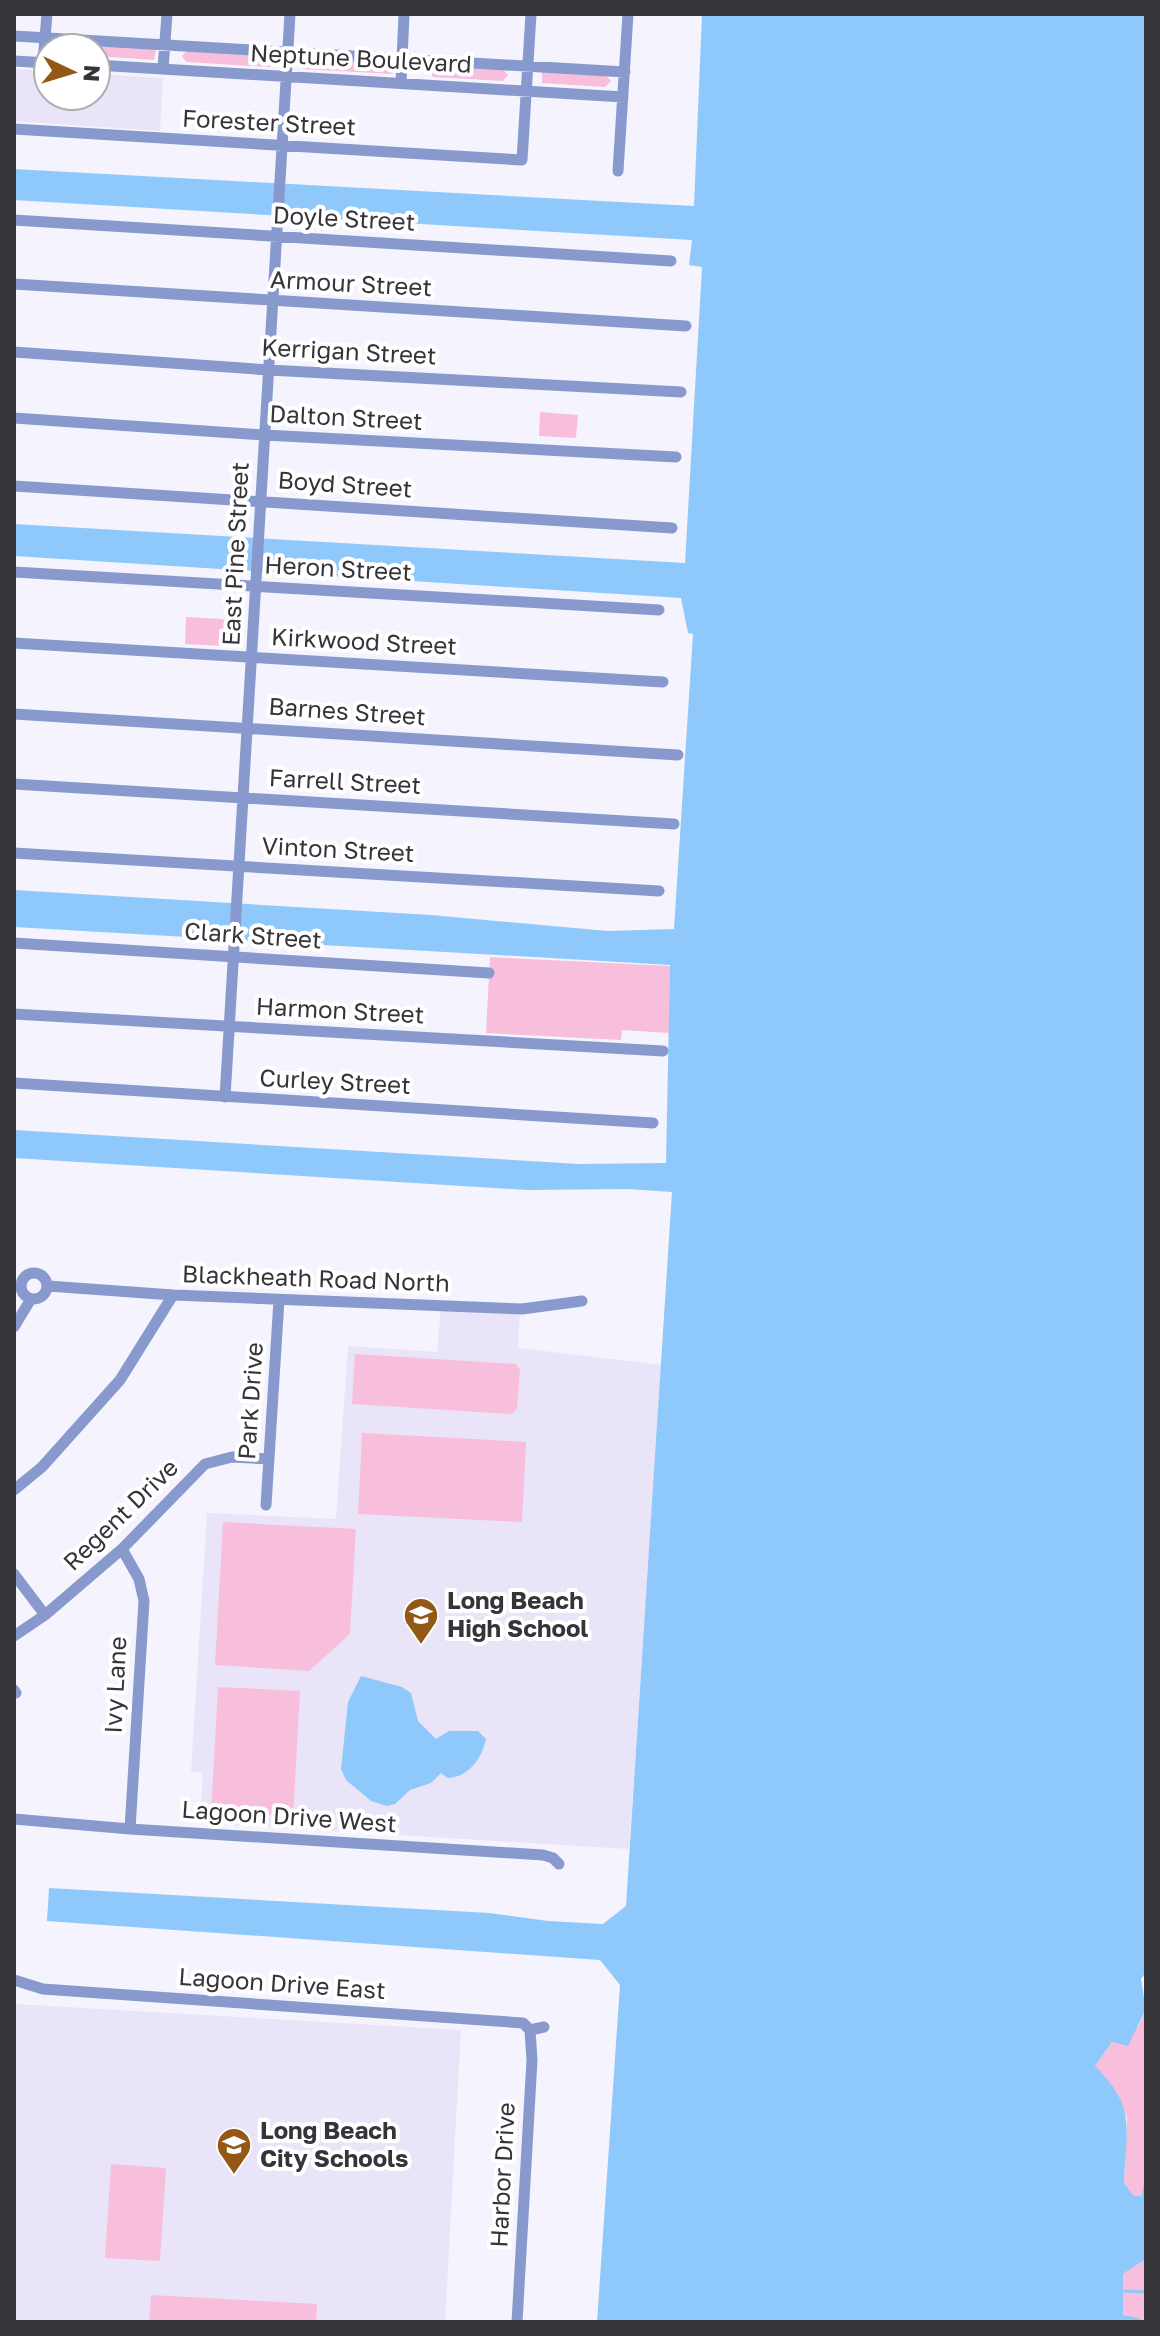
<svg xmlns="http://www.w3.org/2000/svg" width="1160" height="2336" viewBox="0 0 1160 2336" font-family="'Golos Text',sans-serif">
<rect width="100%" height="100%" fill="#f5f3fd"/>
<!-- built -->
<path fill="#e9e4f8" d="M14,69L48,71V96H96V74L163,78L160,131L14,121Z
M441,1307L520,1310L518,1348L662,1365L629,1849L200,1823L203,1773L191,1772L207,1513L336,1519L348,1346L437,1352Z
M14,2004L461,2030L445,2322H14Z"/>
<!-- green -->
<path fill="#f8bfdc" d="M64,43L156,48L154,60L96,56V48H64Z
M187,50L273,56L275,61L274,65L269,67L186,62L182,56Z
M303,57L393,62V74L303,69Z
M434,65L503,69L508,75L503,81L433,77L429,70Z
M542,71L606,75L611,81L605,87L542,83Z
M540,412L578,415L576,438L539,436Z
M186,617L241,620L240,647L185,644Z
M490,957L670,966L669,1033L622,1030L621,1040L486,1033Z
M355,1354L516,1364L520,1370L517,1409L512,1414L352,1404Z
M362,1433L526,1442L522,1522L358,1514Z
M223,1522L356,1529L350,1634L309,1671L215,1665Z
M218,1687L300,1691L293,1816L211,1812Z
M1146,2009V2197L1133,2195L1124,2183L1127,2117L1095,2066L1112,2042L1138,2027Z
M111,2164L166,2168L160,2261L105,2258Z
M1146,2259V2322C1138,2321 1131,2317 1123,2316V2274Z
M151,2295L317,2304L316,2322H149Z"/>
<!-- water -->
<path fill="#8fc9fb" d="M702,14H1146V1972L1141,1979L1146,2009L1128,2046L1112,2042L1095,2066C1137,2107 1126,2129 1124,2183L1133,2195L1146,2197V2259L1123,2274V2315L1138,2318L1144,2322H597L620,1985L600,1960L47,1921L49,1888L489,1913L548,1921L603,1924L626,1906L672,1192L627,1189L527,1190L14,1158V1130L579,1164L666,1163L670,965L14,927V890L431,915L608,931L674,929L693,634L688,633L681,598L14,556V524L685,563L702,267L689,265L692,240L14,200V169L694,206Z
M361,1676L402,1687L411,1693L418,1721L436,1739L449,1731H478L486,1739C482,1758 469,1777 448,1778L441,1773L431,1783L410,1790L395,1804L387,1806L371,1801L346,1780L341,1769L348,1702Z"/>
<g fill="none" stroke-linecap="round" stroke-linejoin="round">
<!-- stream -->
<path stroke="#8fc9fb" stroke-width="3" d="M1143,2197L1146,2179
M1124,2291L1146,2292"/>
<!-- street -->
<path stroke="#8899cd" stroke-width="11" d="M14,36L625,72
M14,61L48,63
M43,62L47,14
M96,65L623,97
M163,69L167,14
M401,83L404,14
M14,129L522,160L531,14
M618,171L628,14
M14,220L671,261
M14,284L686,326
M14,352L269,370L681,392
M14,418L265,435L676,457
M14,486L672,528
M14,572L659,610
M14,643L663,682
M14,714L678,755
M14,784L674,824
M14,853L659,891
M14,943L489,973
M14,1014L663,1051
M14,1083L653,1123
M225,1097L290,14
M21 1286a13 13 0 1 1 26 0a13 13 0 1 1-26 0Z
M48,1286L173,1295L522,1309L582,1301
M14,1327L31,1299
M14,1490L42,1467L120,1380L173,1295
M266,1505L279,1300
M122,1549L139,1579L144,1601L130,1829
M14,1574L45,1615
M14,1636L45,1615L122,1549L205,1464L232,1457L269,1459
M14,1690L16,1693
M14,1819L130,1829L543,1855L553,1858L559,1864
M14,1980L43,1989L523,2023L530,2030L544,2027
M517,2322L532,2060L530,2030"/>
</g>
<!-- icons -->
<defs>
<g id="school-pin" transform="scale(1.8)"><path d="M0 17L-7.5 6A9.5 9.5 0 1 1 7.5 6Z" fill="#935816" stroke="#fff"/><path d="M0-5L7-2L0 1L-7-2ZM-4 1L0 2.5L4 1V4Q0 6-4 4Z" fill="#fff"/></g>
</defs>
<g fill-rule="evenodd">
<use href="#school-pin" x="421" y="1615"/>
<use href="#school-pin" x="234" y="2145"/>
</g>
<g text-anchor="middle" stroke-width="8" stroke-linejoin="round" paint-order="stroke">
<!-- street labels -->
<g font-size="24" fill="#353439" stroke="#fff">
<text transform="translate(361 59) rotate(3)" y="8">Neptune Boulevard</text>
<text transform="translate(269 123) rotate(3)" y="8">Forester Street</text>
<text transform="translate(344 219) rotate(3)" y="8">Doyle Street</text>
<text transform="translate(351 284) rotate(3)" y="8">Armour Street</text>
<text transform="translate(349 352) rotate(3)" y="8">Kerrigan Street</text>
<text transform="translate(346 418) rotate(3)" y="8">Dalton Street</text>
<text transform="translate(345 485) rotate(4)" y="8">Boyd Street</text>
<text transform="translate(236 554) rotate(-87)" y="8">East Pine Street</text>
<text transform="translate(338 569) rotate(3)" y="8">Heron Street</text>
<text transform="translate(364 642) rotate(3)" y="8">Kirkwood Street</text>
<text transform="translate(347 712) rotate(4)" y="8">Barnes Street</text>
<text transform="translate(345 782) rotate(3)" y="8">Farrell Street</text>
<text transform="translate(338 850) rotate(3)" y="8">Vinton Street</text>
<text transform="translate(253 936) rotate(4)" y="8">Clark Street</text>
<text transform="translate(340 1011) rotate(3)" y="8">Harmon Street</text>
<text transform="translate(335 1082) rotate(3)" y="8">Curley Street</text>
<text transform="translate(316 1279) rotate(2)" y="8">Blackheath Road North</text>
<text transform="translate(251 1401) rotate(-86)" y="8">Park Drive</text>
<text transform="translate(121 1515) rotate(-44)" y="8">Regent Drive</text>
<text transform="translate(116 1685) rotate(-87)" y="8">Ivy Lane</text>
<text transform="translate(289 1817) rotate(4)" y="8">Lagoon Drive West</text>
<text transform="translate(282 1984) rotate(4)" y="8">Lagoon Drive East</text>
<text transform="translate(503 2175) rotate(-87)" y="8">Harbor Drive</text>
</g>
<!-- poi labels -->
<g font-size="24" font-weight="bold" fill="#353439" stroke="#fff" text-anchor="start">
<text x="447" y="1609">Long Beach<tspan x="447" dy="28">High School</tspan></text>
<text x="260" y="2139">Long Beach<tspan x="260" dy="28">City Schools</tspan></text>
</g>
</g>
<!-- border -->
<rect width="1160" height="2336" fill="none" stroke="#353439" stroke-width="32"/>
<!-- north arrow -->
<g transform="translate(72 72) rotate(94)"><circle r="38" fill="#ffffff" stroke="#aeaeb0" stroke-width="2"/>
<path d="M0-6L14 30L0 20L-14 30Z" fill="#935816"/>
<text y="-12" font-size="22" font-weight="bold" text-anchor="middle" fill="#353439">N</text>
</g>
</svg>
